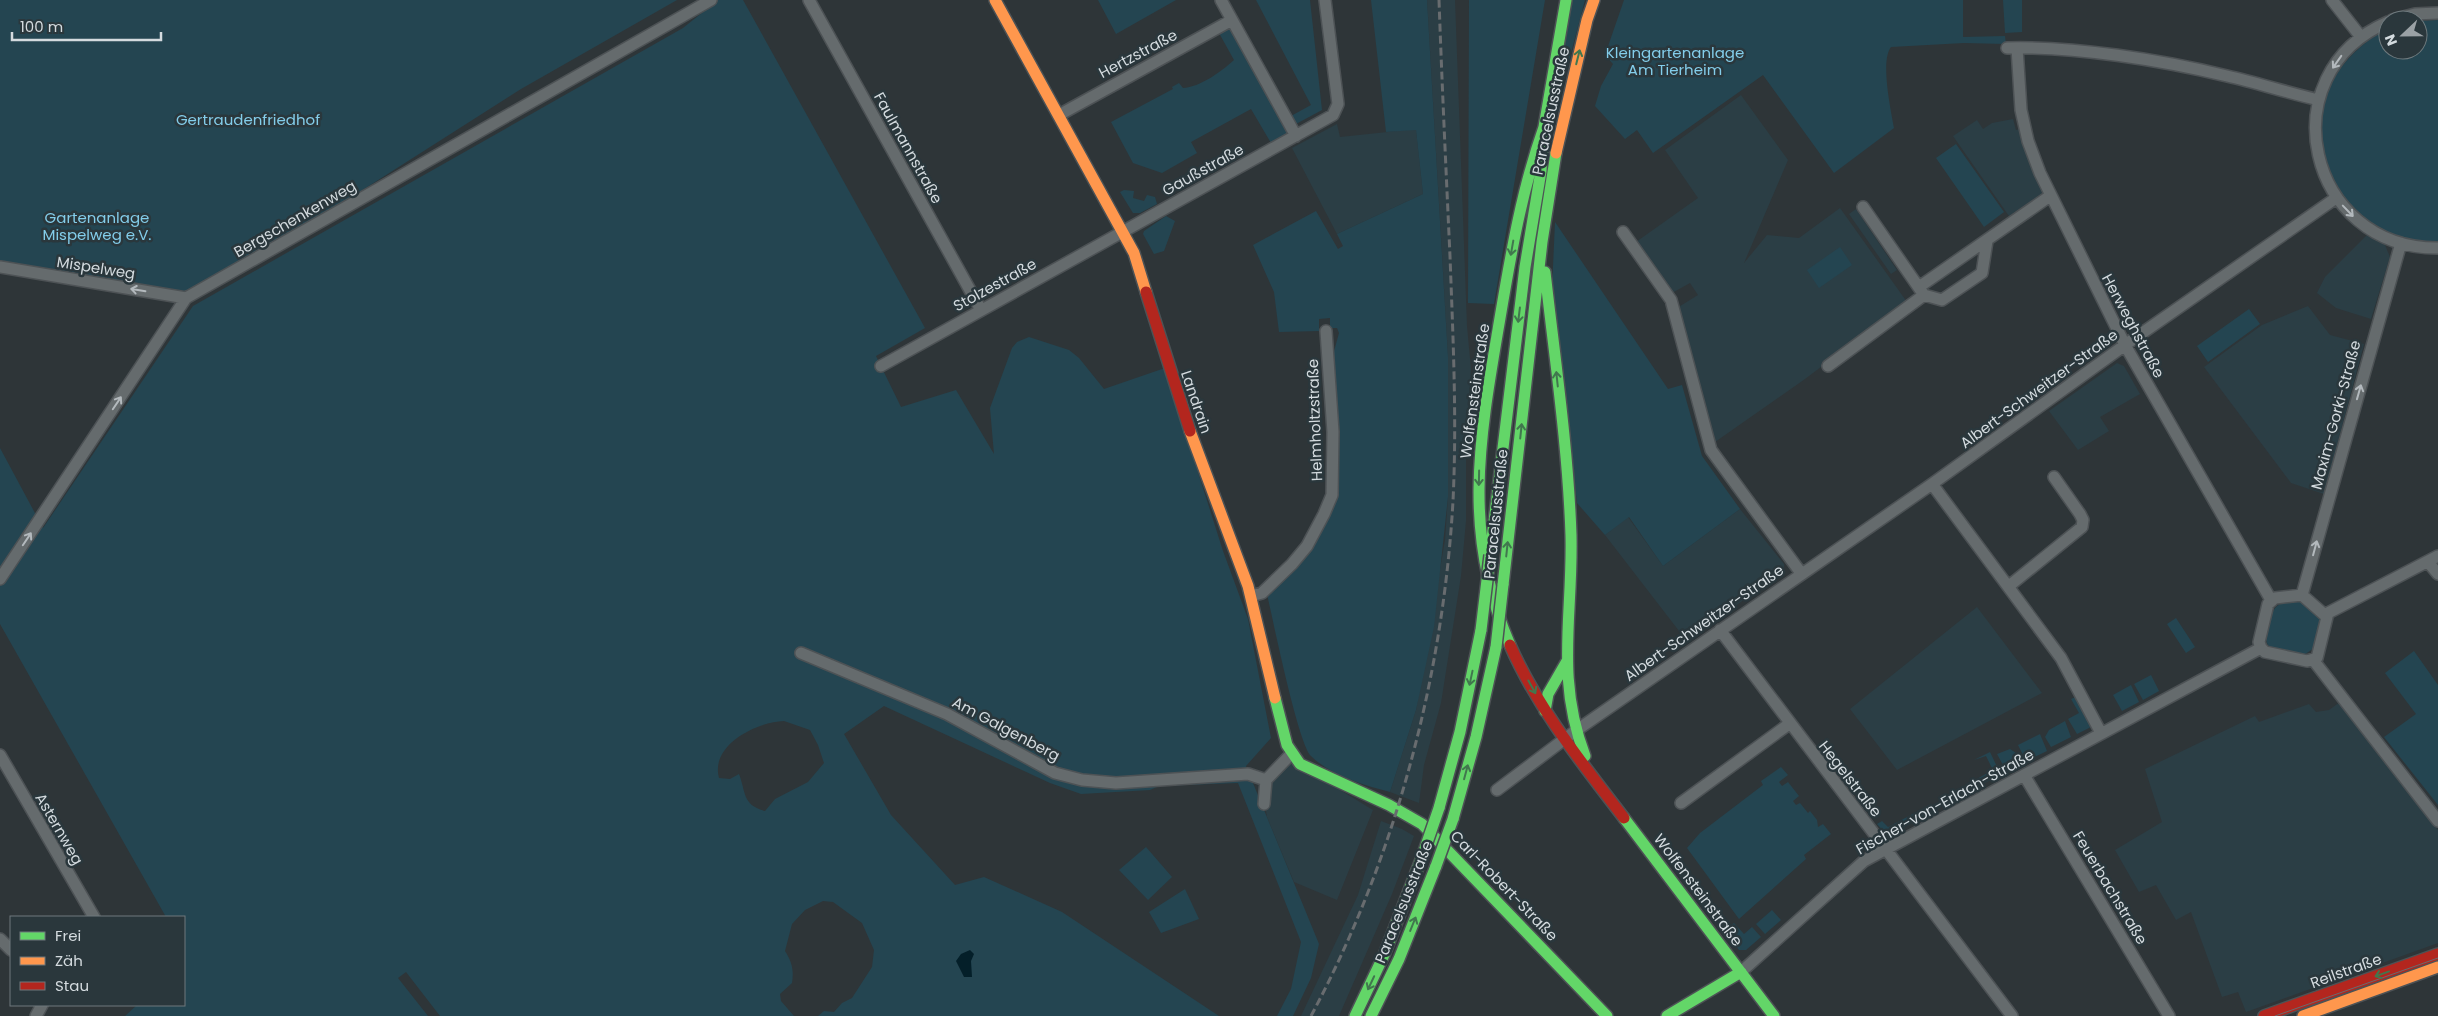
<svg xmlns="http://www.w3.org/2000/svg" width="2438" height="1016" viewBox="0 0 2438 1016" font-family="Poppins,sans-serif">
<rect width="100%" height="100%" fill="#2e3538"/>
<!-- built -->
<path fill="#2b3e45" d="M1427,0H1455L1467,326L1471,369L1466,450V521L1461,576L1441,703L1424,765L1419,803L1390,792L1416,710L1445,540L1448,497V357Z
M1741,95L1788,160L1744,263L1767,235L1799,238L1840,208L1907,302L1805,379L1715,442L1677,308L1698,295L1690,283L1672,293L1636,242L1698,198L1665,150Z
M2013,119L2016,130L2020,129L2043,193L2009,216L1953,136L1977,120L1983,129L1992,123Z
M1337,124L1340,137L1416,129L1423,194L1337,234L1292,148Z
M1856,209L1897,270L1891,274L1849,214Z
M2367,235L2385,245L2390,257L2371,319L2336,308L2317,293L2325,277Z
M2308,306L2330,335L2364,344L2324,494L2291,483L2204,367L2262,325Z
M2117,363L2124,366L2140,394L2100,417L2109,431L2078,450L2049,411Z
M1740,509L1784,564V572L1686,640L1605,535L1628,517L1663,566Z
M1977,607L2042,693L1897,770L1850,709Z
M2340,702L2438,830V943L2246,1012L2238,992L2222,997L2191,912L2176,920L2156,885L2139,892L2115,850L2162,822L2145,769L2255,716L2259,722L2309,704L2316,712L2329,710Z
M1289,756L1299,765L1373,810L1337,900L1294,882L1267,817L1265,804L1271,782Z
M1381,821L1402,829L1414,836L1392,894L1339,1016H1301L1358,895Z"/>
<!-- green -->
<path fill="#244551" fill-rule="evenodd" d="M0,0H677L521,89L190,300L0,271Z
M718,0H743L925,328L876,356L901,407L956,390L994,454L990,408L1012,348L1017,342L1029,337L1069,350L1079,358L1104,389L1165,368L1223,551L1248,619L1271,738L1246,766L1319,944L1311,978L1293,1016H1277L1291,989L1301,942L1238,783L1159,786L1150,790L1081,794L1050,783L884,706L844,734L891,815L955,885L984,877L1062,912L1219,1016H818L824,1011L834,1012L842,1003L852,998L872,967L874,950L862,923L833,902L823,901L805,910L792,924L785,951C792,962 794,970 792,983L780,994L781,1001L794,1016H440L406,972L398,978L428,1016H125L137,1005H184V917H166L0,624V448L43,528L193,306L683,28ZM784,721L810,730L818,745L824,763L808,782L775,799L765,811C742,805 746,792 739,774L730,779L719,778C710,745 756,722 784,721Z
M1098,0H1176L1116,34Z
M1256,0H1310L1322,110L1296,124L1291,116L1311,105Z
M1371,0H1427L1448,357V497L1434,627L1416,710L1390,792C1364,785 1331,776 1311,756C1298,743 1273,620 1267,594L1333,499L1338,481L1333,355L1339,333L1337,328H1330V318L1319,319V331L1279,332L1274,292L1253,245L1316,211L1338,249L1343,246L1337,234L1423,194L1416,130L1386,132Z
M1469,0H1545L1494,304L1468,303Z
M1570,0H1585L1555,114L1551,113Z
M1624,0H1963V37L2005,36L2006,44L1964,43L1891,47C1880,61 1891,110 1894,128L1834,173L1763,75L1653,153L1637,130L1625,139L1595,106L1601,86L1613,64L1605,55Z
M2003,0H2022V32L2005,33Z
M2438,20V242C2405,242 2376,232 2352,209C2348,206 2343,203 2341,199C2336,192 2334,182 2331,174C2306,111 2331,60 2388,28V50H2418V21Z
M1233,25L1291,132L1271,143L1251,109L1191,142L1197,153L1162,173L1133,163L1111,122L1173,89L1172,87L1179,83L1183,88C1200,87 1221,72 1234,60L1219,33Z
M1956,144L2004,212L1984,227L1936,158Z
M1124,190L1134,191L1133,198L1144,201L1147,195L1155,197L1157,204L1140,213H1133L1120,192Z
M1166,216L1175,221L1164,251L1154,254L1143,234L1144,231Z
M1555,222L1668,389L1682,385L1702,456L1740,509L1663,566L1629,517L1605,535L1577,503L1552,289Z
M1840,247L1852,265L1819,288L1807,270Z
M2249,309L2260,324L2208,362L2197,346Z
M2300,601L2322,618L2314,648L2304,655C2294,653 2277,652 2269,646C2261,638 2270,612 2277,606C2283,601 2293,602 2300,601Z
M2176,618L2195,647L2186,653L2167,624Z
M2414,651L2438,685V805L2384,737L2416,714L2385,673Z
M2151,675L2159,691L2143,700L2134,684Z
M2131,685L2139,702L2122,711L2113,695Z
M2078,696L2093,726L2077,734L2068,719L2079,713L2071,699Z
M2065,721L2071,737L2051,747L2045,737L2049,730Z
M2040,734L2047,751L2026,761L2018,745Z
M2010,749L2019,755L2023,762L2014,768L2010,761L2003,765L1997,754Z
M1990,752L2001,775L1976,787L1975,780L1993,770L1986,756L1974,760Z
M1781,767L1788,775L1779,782L1782,786L1788,782L1799,796L1793,801L1796,805L1800,803L1808,813L1810,811L1817,820L1818,827L1823,824L1831,834L1804,855L1806,859L1739,919L1687,848L1700,833L1763,785L1761,781Z
M1928,806L1931,812L1893,832H1884L1877,824L1882,821L1888,827Z
M1146,847L1172,877L1148,900L1119,870Z
M1185,889L1199,919L1161,933L1149,912Z
M1772,910L1781,920L1765,934L1756,924Z
M1734,923L1744,934L1752,927L1761,937L1746,950H1739L1723,930Z"/>
<!-- water -->
<path fill="#041f29" d="M970,950L974,954L971,961L972,977H964L956,961L961,954Z"/>
<g fill="none" stroke-linecap="round" stroke-linejoin="round">
<!-- street casing -->
<g stroke="#4d5255" stroke-width="14">
<path id="street" d="M809,0L981,310
M1221,0L1296,136
M2332,0L2361,37
M2392,20L2415,14L2438,13
M2388,22C2267,74 2307,249 2438,248
M2007,48C2073,46 2162,60 2227,76C2258,83 2288,93 2319,100
M2017,48L2021,110L2028,141L2040,173L2125,345L2271,600
M1059,115L1232,20
M1863,207L1924,295L1942,300L1982,273L1987,241
M1623,232L1671,300L1711,450L1801,573
M0,267L186,298
M1919,287L2050,196
M881,366L1333,115L1338,104L1325,0
M1828,366L1924,295
M1932,484L2061,658L2101,733
M2428,562L2438,574
M0,579L186,298L711,0
M2009,586L2082,527L2083,520L2080,514L2054,477
M2302,595L2401,243
M2302,595L2327,617L2317,658L2307,661L2265,652L2261,648L2259,642L2268,604L2275,598Z
M1251,596L1262,593L1292,564L1307,546L1324,514L1332,495L1333,432L1326,331
M2326,614L2438,556
M1720,630L2012,1016
M801,653L947,714L1055,773L1082,780L1116,783L1248,774L1266,780
M2314,661L2438,821
M0,755L94,917
M2024,775L2169,1016
M1497,790L1574,732L1932,484L2125,345L2336,198
M1681,803L1789,724
M1264,804L1266,780L1292,753
M0,939L11,950
M1741,972L1864,861L2261,648
M36,1016L42,1005"/>
</g>
<!-- fast casing -->
<g stroke="#4d5255" stroke-width="14">
<path id="fast" d="M1545,272C1555,360 1568,447 1571,535C1573,616 1555,677 1585,756
M1490,555L1525,267L1541,171L1544,127L1566,0
M1503,585L1542,242L1556,153
M1510,645C1461,532 1480,435 1500,318C1511,253 1522,189 1544,127
M1275,698L1287,745L1300,764L1389,805L1422,824L1607,1016
M1545,711L1548,694L1567,661
M1439,808L1460,732L1481,630
M1624,818L1774,1016
M1453,819L1476,737L1496,647
M1355,1016L1384,955L1422,857
M1371,1016L1399,959L1436,866
M1667,1016L1741,972"/>
</g>
<!-- slow casing -->
<g stroke="#4d5255" stroke-width="14">
<path id="slow" d="M995,0L1134,253L1146,292
M1556,153L1587,20L1594,0
M1190,431L1248,586L1275,698
M2303,1016L2438,967"/>
</g>
<!-- jam casing -->
<g stroke="#4d5255" stroke-width="14">
<path id="jam" d="M1146,292L1190,431
M1510,645C1538,709 1582,763 1624,818
M2264,1016L2438,954"/>
</g>
<!-- street -->
<use href="#street" stroke="#656b6d" stroke-width="11"/>
<!-- fast -->
<use href="#fast" stroke="#63d668" stroke-width="11"/>
<!-- slow -->
<use href="#slow" stroke="#ff974d" stroke-width="11"/>
<!-- jam -->
<use href="#jam" stroke="#b3261e" stroke-width="11"/>
<!-- tram -->
<path stroke="#686c6f" stroke-width="1" d="M2275,1016L2438,958"/>
<!-- rail -->
<path stroke="#686c6f" stroke-width="3" stroke-dasharray="8 4" stroke-linecap="butt" d="M1311,1016C1395,859 1443,678 1453,501C1457,419 1453,338 1450,256C1446,170 1442,85 1439,0"/>
<!-- fast-bridge casing -->
<g stroke="#4d5255" stroke-width="14" stroke-linecap="butt">
<path id="fast-bridge" d="M1481,630L1490,555
M1496,647L1503,585
M1422,857L1439,808
M1436,866L1453,819"/>
</g>
<!-- fast-bridge -->
<use href="#fast-bridge" stroke="#63d668" stroke-width="11"/>
</g>
<!-- one-way arrows -->
<defs><path id="oneway-shaft" d="M-6 0H5M1.5-3L5.5 0L1.5 3" fill="none" stroke-width="1.6" stroke-linecap="round" stroke-linejoin="round" transform="scale(1.25)"/></defs>
<g stroke="#41774e">
<use href="#oneway-shaft" transform="translate(1578 57) rotate(-76)"/>
<use href="#oneway-shaft" transform="translate(1512 248) rotate(100)"/>
<use href="#oneway-shaft" transform="translate(1519 315) rotate(97)"/>
<use href="#oneway-shaft" transform="translate(1557 379) rotate(-96)"/>
<use href="#oneway-shaft" transform="translate(1521 431) rotate(-84)"/>
<use href="#oneway-shaft" transform="translate(1479 478) rotate(91)"/>
<use href="#oneway-shaft" transform="translate(1507 549) rotate(-84)"/>
<use href="#oneway-shaft" transform="translate(1471 678) rotate(102)"/>
<use href="#oneway-shaft" transform="translate(1532 687) rotate(61)"/>
<use href="#oneway-shaft" transform="translate(1466 772) rotate(-75)"/>
<use href="#oneway-shaft" transform="translate(1413 924) rotate(-68)"/>
<use href="#oneway-shaft" transform="translate(2382 974) rotate(160)"/>
<use href="#oneway-shaft" transform="translate(1371 983) rotate(115)"/>
</g>
<g stroke="#b3b9bd">
<use href="#oneway-shaft" transform="translate(2337 62) rotate(125)"/>
<use href="#oneway-shaft" transform="translate(2348 211) rotate(46)"/>
<use href="#oneway-shaft" transform="translate(138 290) rotate(-171)"/>
<use href="#oneway-shaft" transform="translate(2359 392) rotate(-74)"/>
<use href="#oneway-shaft" transform="translate(117 403) rotate(-56)"/>
<use href="#oneway-shaft" transform="translate(27 539) rotate(-56)"/>
<use href="#oneway-shaft" transform="translate(2315 548) rotate(-75)"/>
</g>
<g text-anchor="middle" stroke-width="5" stroke-linejoin="round" paint-order="stroke">
<!-- park labels -->
<g font-size="15" fill="#83cdea" stroke="#2a373c">
<text x="1675" y="58">Kleingartenanlage<tspan x="1675" dy="17">Am Tierheim</tspan></text>
<text x="248" y="125">Gertraudenfriedhof</text>
<text x="97" y="223">Gartenanlage<tspan x="97" dy="17">Mispelweg e.V.</tspan></text>
</g>
<!-- street labels -->
<g font-size="15" fill="#d4dbdf" stroke="#2a373c">
<text transform="translate(1138 54) rotate(-28)" y="5">Hertzstraße</text>
<text transform="translate(1551 111) rotate(-78)" y="5">Paracelsusstraße</text>
<text transform="translate(908 148) rotate(61)" y="5">Faulmannstraße</text>
<text transform="translate(1203 170) rotate(-29)" y="5">Gaußstraße</text>
<text transform="translate(295 219) rotate(-30)" y="5">Bergschenkenweg</text>
<text transform="translate(96 268) rotate(9)" y="5">Mispelweg</text>
<text transform="translate(995 285) rotate(-29)" y="5">Stolzestraße</text>
<text transform="translate(2133 326) rotate(62)" y="5">Herweghstraße</text>
<text transform="translate(2039 389) rotate(-36)" y="5">Albert-Schweitzer-Straße</text>
<text transform="translate(1475 391) rotate(-82)" y="5">Wolfensteinstraße</text>
<text transform="translate(1196 402) rotate(71)" y="5">Landrain</text>
<text transform="translate(2336 415) rotate(-75)" y="5">Maxim-Gorki-Straße</text>
<text transform="translate(1315 420) rotate(-92)" y="5">Helmholtzstraße</text>
<text transform="translate(1496 514) rotate(-84)" y="5">Paracelsusstraße</text>
<text transform="translate(1704 623) rotate(-35)" y="5">Albert-Schweitzer-Straße</text>
<text transform="translate(1006 729) rotate(28)" y="5">Am Galgenberg</text>
<text transform="translate(1850 779) rotate(52)" y="5">Hegelstraße</text>
<text transform="translate(1945 802) rotate(-29)" y="5">Fischer-von-Erlach-Straße</text>
<text transform="translate(59 829) rotate(60)" y="5">Asternweg</text>
<text transform="translate(1504 886) rotate(46)" y="5">Carl-Robert-Straße</text>
<text transform="translate(2110 888) rotate(59)" y="5">Feuerbachstraße</text>
<text transform="translate(1698 890) rotate(53)" y="5">Wolfensteinstraße</text>
<text transform="translate(1404 902) rotate(-68)" y="5">Paracelsusstraße</text>
<text transform="translate(2346 971) rotate(-20)" y="5">Reilstraße</text>
</g>
</g>
<!-- legend -->
<rect x="10" y="916" width="175" height="90" fill="#2a373c" stroke="#6e797d"/>
<rect x="20" y="932" width="25" height="8" fill="#63d668" stroke="#6e797d"/>
<text x="55" y="941" font-size="15" fill="#d4dbdf">Frei</text>
<rect x="20" y="957" width="25" height="8" fill="#ff974d" stroke="#6e797d"/>
<text x="55" y="966" font-size="15" fill="#d4dbdf">Zäh</text>
<rect x="20" y="982" width="25" height="8" fill="#b3261e" stroke="#6e797d"/>
<text x="55" y="991" font-size="15" fill="#d4dbdf">Stau</text>
<!-- north arrow -->
<g transform="translate(2403 35) rotate(248)"><circle r="24" fill="#2a373c" stroke="#6e797d"/>
<path d="M0-4L9 19L0 12L-9 19Z" fill="#9aa1a5"/>
<text y="-8" font-size="14" font-weight="bold" text-anchor="middle" fill="#d4dbdf">N</text>
</g>
<!-- scale -->
<path d="M12 32v8h149v-8" fill="none" stroke="#d4dbdf" stroke-width="2.5"/>
<text x="20" y="32" font-size="15" fill="#d4dbdf" stroke="#2a373c" stroke-width="4" paint-order="stroke">100 m</text>
</svg>
